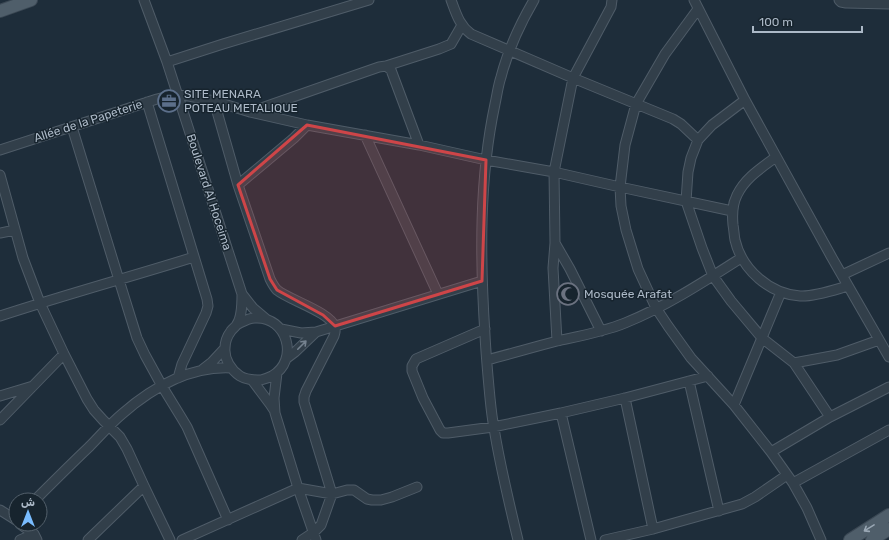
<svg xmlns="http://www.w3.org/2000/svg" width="889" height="540" viewBox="0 0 889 540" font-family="Rubik,'Noto Naskh Arabic',sans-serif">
<rect width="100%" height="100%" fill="#1e2d3a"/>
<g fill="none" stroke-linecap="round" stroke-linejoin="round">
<!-- minor casing -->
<g stroke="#4f5c68" stroke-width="11">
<path id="minor" d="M144,0L167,62L242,294L253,308L266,319
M451,0C456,13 459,25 471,34L573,78L673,119L681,124L698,140
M694,0L745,100L831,256L889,357
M839,0L841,2L846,3L889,4
M698,9L665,54L636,104L625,145L620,187L621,206L626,230L638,269L656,308L668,326L691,358L734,405L771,452L793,483L807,508L821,540
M167,62L223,44L369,0
M386,66L391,70L419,145
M745,100L712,125L698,140L691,158L688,172L686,201L702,248L713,276L731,301L762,338L794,363L837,355L879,340
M214,101L238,185L270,279C272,283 274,287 277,290C289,300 330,312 335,327C336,330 335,333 334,336L306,391L304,397V402L332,494L321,525L314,532L302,540
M147,102L207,299L208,306L206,313L182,364L178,378
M250,112L379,67L386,66L439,49L451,44L462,25
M72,127L119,280L137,338L145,355L162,386L181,417L187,427L228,520
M365,135L438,294
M0,150L157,99L177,94L189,96L214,101L250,112L307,125L419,145L486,160L554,172L620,187L732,211
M776,157C761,168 745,178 737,195C732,205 732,214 733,225C734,230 734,235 735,240C742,270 770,294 800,296C814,297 834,290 848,286
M0,175L23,258L40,303L64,354L87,399L94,410L103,420L120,437L127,449L144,486L170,540
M238,185L294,138L307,125
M0,233L15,230
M555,243L553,268L557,341
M842,275L889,253
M0,316C64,295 130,277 194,257
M238,324C244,321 249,318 255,318C287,316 300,360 272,376C268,378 265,379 261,380C254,380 246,380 240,376C231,370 224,359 225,348C225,342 228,335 231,331C233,328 236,327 237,324C242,317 242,303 242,294
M281,329L301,333L316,332L482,281
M485,329L416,359L412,366V371L423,398L440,430L443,433H448L493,427L561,413L625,398L708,376
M601,331L570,269L555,243L554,172L573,78L611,7L612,0
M287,358L295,352L316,332
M487,360C510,354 534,347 557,341C580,336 603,332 625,323C665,307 705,281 741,258
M794,363L830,417
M203,369L212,362L225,348
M277,373L274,398L275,413L298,488L316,540
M252,380L270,404L274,410
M689,381L719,511
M0,396L33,386
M625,398L653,529
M734,405L781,292
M561,413L591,540
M0,420L64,354
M771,452L830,417L889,387
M793,483L889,430
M35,500C53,482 71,464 89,447C100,436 110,424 122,414C152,388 190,366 231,368
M0,510L16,520
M20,524L34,534L37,540
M20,540L34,534
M88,540L144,486
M182,540L298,488L332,494L347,490H354L367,499L372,500H381L392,497L417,487
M518,540C509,503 500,466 494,428C492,418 491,408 490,398C488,377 486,356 485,335C480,258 479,179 495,104C497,95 498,86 501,77C508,50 520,24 534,0
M605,540L653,529L742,504L755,497L787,475"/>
</g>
<!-- major casing -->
<g stroke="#3b4854" stroke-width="14">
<path id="major" d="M0,11L31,0
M850,540L889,515
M872,540L889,529"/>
</g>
<!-- minor -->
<use href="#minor" stroke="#323f4a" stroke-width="9"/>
<!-- major -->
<use href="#major" stroke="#4f5e6a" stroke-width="12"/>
</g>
<!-- one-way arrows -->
<defs><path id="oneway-shaft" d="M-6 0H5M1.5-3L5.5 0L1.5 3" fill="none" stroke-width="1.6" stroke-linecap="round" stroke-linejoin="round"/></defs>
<use stroke="#75828f" href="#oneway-shaft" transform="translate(302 345) rotate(-45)"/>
<use stroke="#99a7b4" href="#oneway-shaft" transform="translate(869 528) rotate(148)"/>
<!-- marked area -->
<path fill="#ce4548" fill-opacity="0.2" stroke="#ce4548" stroke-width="3" stroke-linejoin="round" d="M307,125L486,160L482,281L335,326L323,315L277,290L270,279L238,185Z"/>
<!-- icons -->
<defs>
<g id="office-ring" transform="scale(1.15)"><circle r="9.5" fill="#17242e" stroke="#5c6f8a" stroke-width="1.5"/><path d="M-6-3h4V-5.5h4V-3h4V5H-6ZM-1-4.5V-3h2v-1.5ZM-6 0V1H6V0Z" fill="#5c6f8a"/></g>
<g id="mosque-ring" transform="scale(1.15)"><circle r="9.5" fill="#17242e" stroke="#6b7280" stroke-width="1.5"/><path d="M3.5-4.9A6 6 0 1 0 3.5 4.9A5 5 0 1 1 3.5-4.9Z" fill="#6b7280"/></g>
</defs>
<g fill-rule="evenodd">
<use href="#office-ring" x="169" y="101"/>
<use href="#mosque-ring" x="568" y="294"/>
</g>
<g text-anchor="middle" stroke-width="3" stroke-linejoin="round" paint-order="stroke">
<!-- poi labels -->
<g font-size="12" fill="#acb9c7" stroke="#17242e" text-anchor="start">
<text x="184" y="98">SITE MENARA<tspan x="184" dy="14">POTEAU METALIQUE</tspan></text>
<text x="584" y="298">Mosquée Arafat</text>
</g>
<!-- street labels -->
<g font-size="12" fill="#acb9c7" stroke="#17242e">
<text transform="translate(88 121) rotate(-18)" y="4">Allée de la Papeterie</text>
<text transform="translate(209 192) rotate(72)" y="4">Boulevard Al Hoceima</text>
</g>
</g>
<!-- north arrow -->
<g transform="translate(28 512)"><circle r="19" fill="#17242e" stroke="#53606b"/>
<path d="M0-3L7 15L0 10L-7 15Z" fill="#79bcff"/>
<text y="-6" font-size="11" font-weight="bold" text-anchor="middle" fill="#acb9c7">ش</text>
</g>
<!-- scale -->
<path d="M753 26v6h109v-6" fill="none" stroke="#acb9c7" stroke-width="2"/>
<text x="759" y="26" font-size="12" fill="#acb9c7" stroke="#17242e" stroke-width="3" paint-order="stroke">100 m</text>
</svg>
